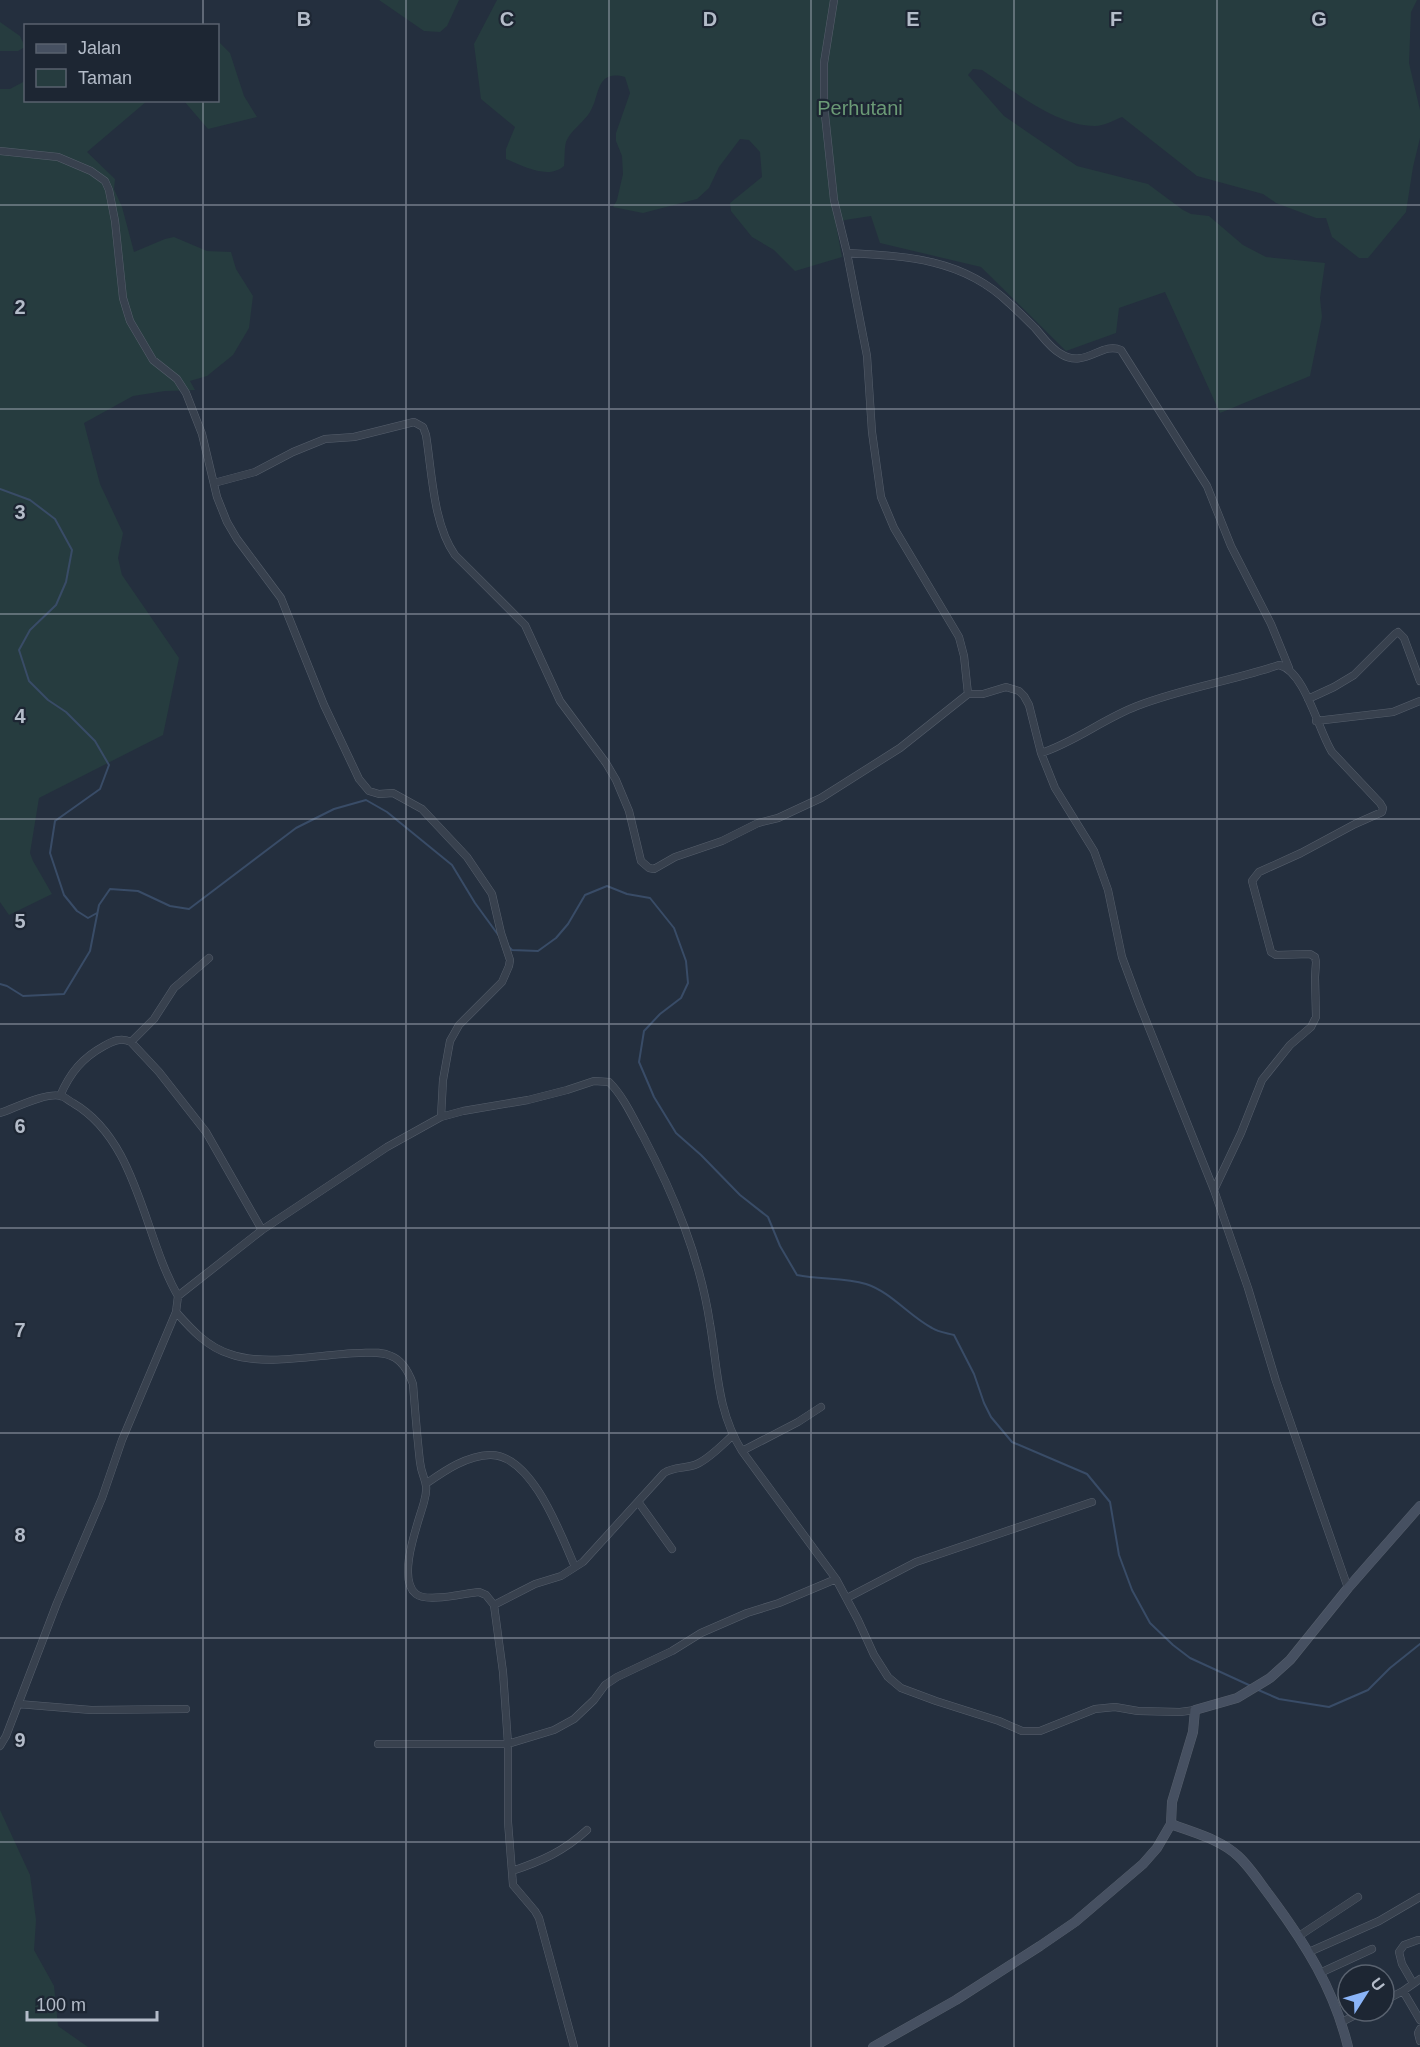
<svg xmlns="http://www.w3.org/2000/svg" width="1420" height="2047" viewBox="0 0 1420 2047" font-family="Helvetica,sans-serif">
<rect width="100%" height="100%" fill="#242f3e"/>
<!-- green -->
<path fill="#263c3f" d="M379,0H459L447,26L440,32L424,31Z
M497,0H1417L1411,12L1409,63L1420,110V138L1413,167L1406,212L1368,258H1359L1332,237L1326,218H1316L1276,203L1263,194L1197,176L1122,117C1114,120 1104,126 1095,126C1056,126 1014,91 982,70L973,69L968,75L1004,116L1077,166L1148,184L1183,210L1191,214L1209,216L1243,245L1266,257L1325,263L1320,298L1322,317L1310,376L1220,413L1165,292L1119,308L1116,333L1066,351L981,267L880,243L871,216L845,220L836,225L842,257L795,271L774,250L752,237L731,211L730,203L762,177L760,152L749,140L740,139L719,167L709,188L697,199L643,213L613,207L617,200L623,174L622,156L616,141V133L630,93L625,77C595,69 600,97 590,112C584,122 570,131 566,142C564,149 565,159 564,166C548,180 523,166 506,159V149L515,127L481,99L474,44Z
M0,22L20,36L25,47L18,51H0Z
M218,41L230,53L244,96L257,117L208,129L184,101L218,100Z
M25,81L26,100L147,101L87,152L115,179L114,189L122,207L134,252L165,239L174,237L207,251L231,252L236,269L253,296L249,328L233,355L207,376L190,381L195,390L165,391L133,396L84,423L100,484L123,533L118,558L122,575L179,658L163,735L39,798L30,853L33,861L52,894L9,915L0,902V89H10Z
M0,1810L30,1875L36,1920L34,1950L54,1986L58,2026L88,2047H0Z"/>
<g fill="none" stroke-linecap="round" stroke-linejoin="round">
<!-- stream -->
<path stroke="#394c67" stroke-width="2" d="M0,489L30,500L55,519L72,550L66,582L56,605L30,630L19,650L29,681L48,700L66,712L95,741L109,765L100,789L55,821L50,853L64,895L77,911L88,918L97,913
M507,945L512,950L538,951L556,938L568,924L585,895L607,886L627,894L650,898L674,928L686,961L688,983L681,998L660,1014L644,1031L639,1062L654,1097L676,1133L701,1155L740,1195L768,1217L780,1246L797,1275C820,1280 844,1277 866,1284C891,1292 909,1316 932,1328C938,1332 947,1333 954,1335L974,1374L984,1403L991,1417L1012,1442L1087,1474L1110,1502L1119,1555L1132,1590L1150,1623L1173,1645L1190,1658L1251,1686
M0,984L7,986L23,996L64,994L90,951L99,905L110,889L138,891L170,906L189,909L296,828L334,809L366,800L387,812L452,865L475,903L499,936
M1256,1689L1279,1699L1329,1707L1368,1690L1390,1668L1420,1644"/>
<!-- street casing -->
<g stroke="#565f6c" stroke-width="8">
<path id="street" d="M834,0L824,63V105L834,200L847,253L867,356L872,432L881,497L894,528L959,637L964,656L968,694H983L1006,687L1019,691L1024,696L1029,705L1041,753L1055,788L1094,851L1108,890L1122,957L1139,1003L1214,1190L1248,1288L1276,1381L1348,1588
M0,151L58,157L91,171L105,181L109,190L115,221L123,298L130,321L153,360L177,379L186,393L202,434L217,497L227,522L237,539L281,598L324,705L359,779L369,791L379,794L393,793L422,809L467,857L492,894L501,933L510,960L509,966L502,982L459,1025L450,1041L443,1080L441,1117
M847,253C908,256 963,259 1009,303C1018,311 1027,320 1035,328C1043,337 1050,348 1061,354C1085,369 1102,341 1121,350L1207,486L1231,546L1271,624L1289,668
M214,483L255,472L293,452L325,439L354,437L414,422L423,427L426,435C432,472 433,524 455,555L525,625L560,701L606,763L616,780L629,811L641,861L649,868L654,869L675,857L722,841L758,823L778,818L821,798L900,748L968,694
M1308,699L1334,687L1354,675L1395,634L1398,632L1404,638L1420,681
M1316,721L1393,712L1420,701
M1041,753C1075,742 1103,719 1137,706C1183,688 1232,681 1279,665C1305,671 1318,730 1332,752L1380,803L1383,808L1382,812L1355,824L1301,853L1259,872L1252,881L1271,952L1276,955L1310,954L1315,957L1316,962L1315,977L1316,1017L1311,1027L1290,1045L1262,1080L1241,1133L1214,1190
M131,1042L154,1019L174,988L209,958
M60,1096C70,1073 82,1058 104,1046C113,1041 121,1037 131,1042L159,1072L206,1132L262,1230
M0,1113C15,1108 46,1092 61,1096C65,1097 69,1101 73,1103C138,1141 143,1235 178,1296L262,1230L387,1147L441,1117L463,1111L528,1100L567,1090L594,1081L609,1082C624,1097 633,1118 643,1136C674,1195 700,1257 710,1324C718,1370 717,1411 742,1451L836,1579L858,1620L874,1655L888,1677L901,1688L936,1701L999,1721L1022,1731H1040L1095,1709L1115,1707L1138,1711L1180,1712L1195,1710
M176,1312C191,1329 207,1347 230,1354C266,1367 320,1354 359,1353C369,1353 381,1351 391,1356C402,1360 409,1373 413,1384C415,1410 417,1436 420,1462C422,1480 430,1481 424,1502C419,1521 396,1578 416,1594C427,1603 465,1593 479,1592L486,1595L494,1605L503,1672L508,1744V1822L513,1885L535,1911L539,1918L574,2047
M742,1451L798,1422L821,1407
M427,1483C446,1470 466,1456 490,1455C532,1454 561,1535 575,1567
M639,1503L672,1549
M847,1598L916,1562L1092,1502
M494,1605L535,1584L561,1576L583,1562L664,1473C675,1466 686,1469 697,1464C710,1458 722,1445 732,1436
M18,1704L91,1710L186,1709
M378,1744H508L554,1730L574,1719L594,1700L605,1685L617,1677L672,1651L701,1633L747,1613L779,1603L836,1579
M0,1746L6,1736L57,1603L102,1498L122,1440L176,1312L178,1296
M512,1871C542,1861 564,1851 587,1830
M1299,1936L1358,1897
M1309,1952L1379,1921L1420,1897
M1320,1973L1372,1949
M1413,1983L1402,1964L1399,1952L1404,1945L1418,1940
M1403,1991L1420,2020
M1384,2001L1403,1991L1420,1979
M1342,2022L1363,2011
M1420,2029L1418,2033L1420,2041"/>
</g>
<!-- secondary casing -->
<g stroke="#565f6c" stroke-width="10">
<path id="secondary" d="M1171,1824C1194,1833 1220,1839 1238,1856C1250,1867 1260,1883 1270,1896C1305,1943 1334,1989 1348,2047
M873,2047L956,2000L1040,1946L1075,1922L1143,1864L1157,1848L1171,1824L1172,1802L1193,1732L1195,1710L1237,1698L1270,1678L1290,1660L1348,1588L1420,1506"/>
</g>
<!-- street -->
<use href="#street" stroke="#38414e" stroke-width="7"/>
<!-- secondary -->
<use href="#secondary" stroke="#465061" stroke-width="9"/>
</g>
<!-- grid -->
<path fill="none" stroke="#b4bcc9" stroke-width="1.5" stroke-opacity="0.55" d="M203,0V26M406,0V2047M609,0V2047M811,0V2047M1014,0V2047M1217,0V2047M203,100V2047M0,205H1420M0,409H1420M0,614H1420M0,819H1420M0,1024H1420M0,1228H1420M0,1433H1420M0,1638H1420M0,1842H1420"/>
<g text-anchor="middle" stroke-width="4.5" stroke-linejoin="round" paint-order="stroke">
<!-- park labels -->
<g font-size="20" fill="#6b9a76" stroke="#1d2633">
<text x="860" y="115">Perhutani</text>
</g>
</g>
<g font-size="20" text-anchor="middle" font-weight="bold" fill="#b4bcc9" stroke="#1d2633" stroke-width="4.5" stroke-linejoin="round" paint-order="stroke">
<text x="304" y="26">B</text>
<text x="507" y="26">C</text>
<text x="710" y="26">D</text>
<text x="913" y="26">E</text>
<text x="1116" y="26">F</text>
<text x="1319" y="26">G</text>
<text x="20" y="314">2</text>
<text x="20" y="519">3</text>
<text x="20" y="723">4</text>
<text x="20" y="928">5</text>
<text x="20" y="1133">6</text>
<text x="20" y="1337">7</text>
<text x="20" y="1542">8</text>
<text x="20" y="1747">9</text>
</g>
<!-- legend -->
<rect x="24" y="24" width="195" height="78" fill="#1d2633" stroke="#59626f" stroke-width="1.5"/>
<rect x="36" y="44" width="30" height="9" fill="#465061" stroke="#59626f" stroke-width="1.5"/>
<text x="78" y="54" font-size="18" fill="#b4bcc9">Jalan</text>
<rect x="36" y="69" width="30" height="18" fill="#263c3f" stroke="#59626f" stroke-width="1.5"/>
<text x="78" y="84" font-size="18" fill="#b4bcc9">Taman</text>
<!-- north arrow -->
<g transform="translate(1366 1993) rotate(53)"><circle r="28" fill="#1d2633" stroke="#59626f" stroke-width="1.5"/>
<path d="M0-4.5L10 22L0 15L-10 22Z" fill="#8ab4f8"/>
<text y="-9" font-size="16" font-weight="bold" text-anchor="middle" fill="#b4bcc9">U</text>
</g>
<!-- scale -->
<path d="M27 2011v9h130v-9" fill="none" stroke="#b4bcc9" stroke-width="3"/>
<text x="36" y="2011" font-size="18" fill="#b4bcc9" stroke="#1d2633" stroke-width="4.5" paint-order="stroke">100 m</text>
</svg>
